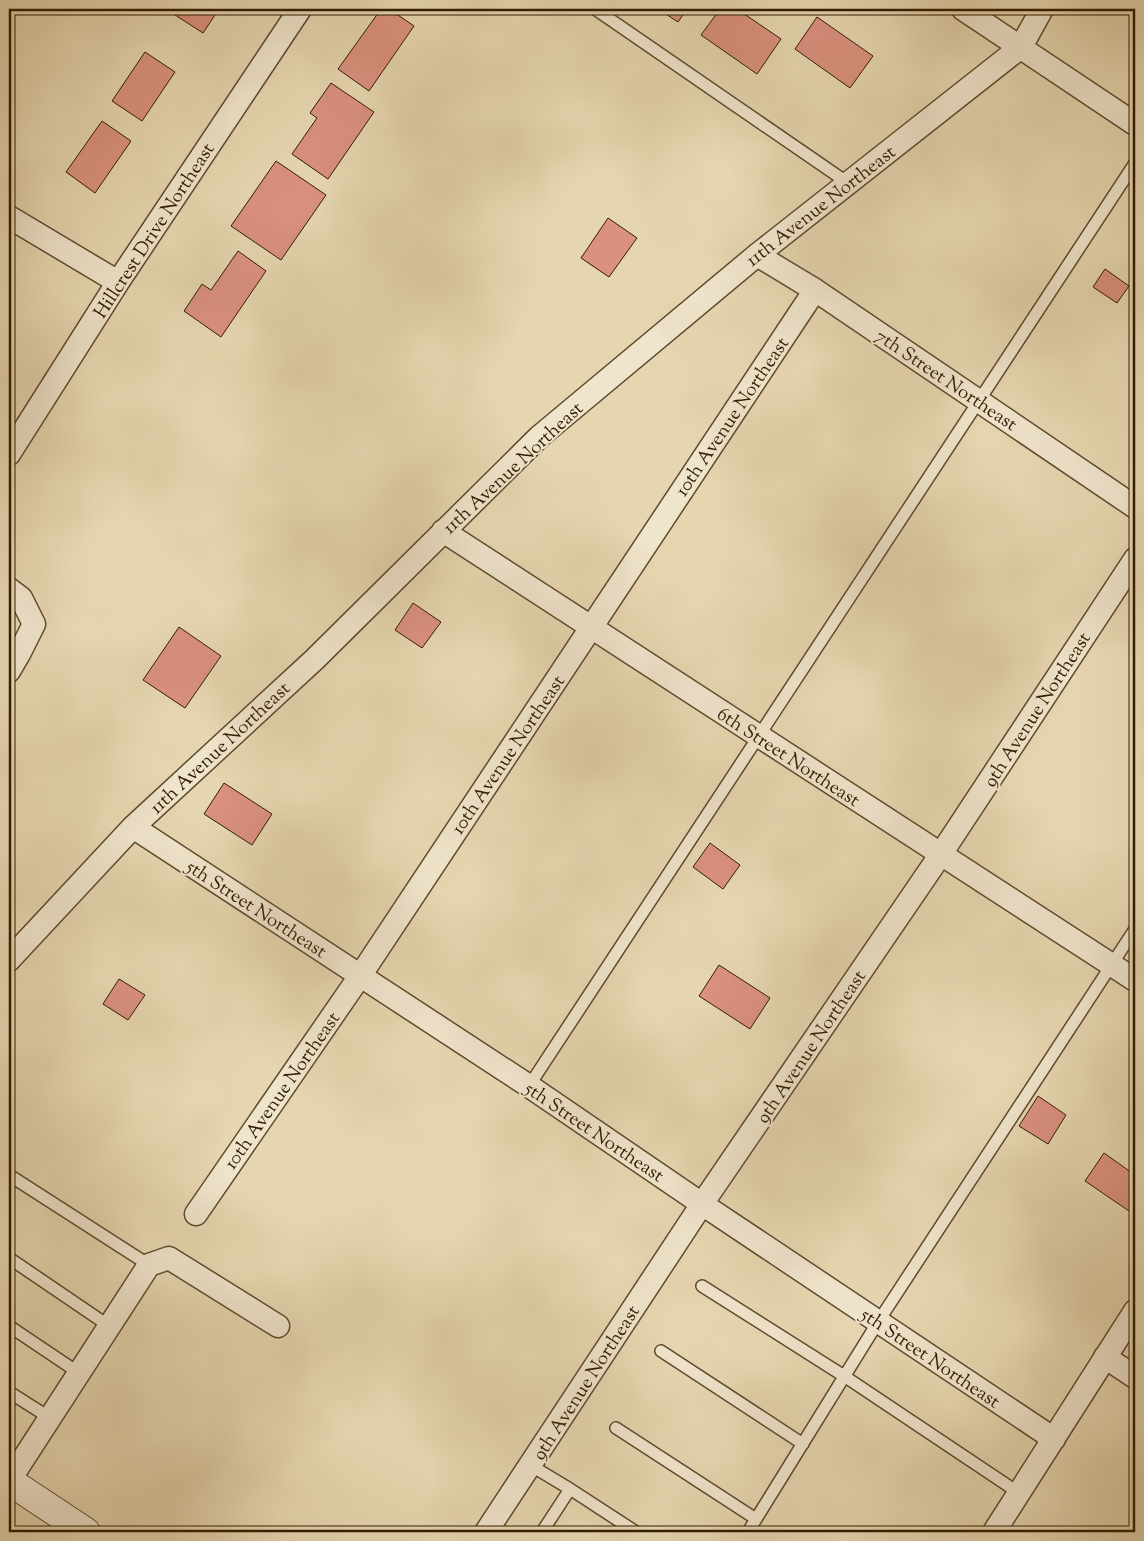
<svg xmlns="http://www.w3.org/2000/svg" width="1144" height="1541" viewBox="0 0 1144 1541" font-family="'Sorts Mill Goudy',serif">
<rect width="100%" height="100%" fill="#e6d6b0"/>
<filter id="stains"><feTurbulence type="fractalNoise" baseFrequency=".004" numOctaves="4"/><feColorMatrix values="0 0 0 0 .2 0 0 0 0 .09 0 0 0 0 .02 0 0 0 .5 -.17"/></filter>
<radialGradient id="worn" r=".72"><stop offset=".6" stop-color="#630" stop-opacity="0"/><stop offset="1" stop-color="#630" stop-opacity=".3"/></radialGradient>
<!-- building -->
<path fill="#da917f" stroke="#311c01" d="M175,9H219L203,33L172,13Z
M381,9H389L414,26L369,91L338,69Z
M658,9H687L678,22Z
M720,9H737L781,39L757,74L701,35Z
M817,17L873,56L850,88L795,49Z
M145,52L175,72L142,121L112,101Z
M331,83L374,112L328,179L292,154L317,118L310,113Z
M102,121L131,141L95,193L66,172Z
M276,161L326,195L281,260L231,226Z
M608,218L637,238L609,277L581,258Z
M238,251L266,271L221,337L184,311L202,284L211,290Z
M1105,269L1129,286L1117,303L1093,287Z
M413,603L441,622L422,648L395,630Z
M179,627L221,656L185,708L143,680Z
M224,783L272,814L252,845L204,814Z
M710,843L740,865L723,889L693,867Z
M719,965L770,998L750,1029L699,996Z
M119,979L145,995L128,1020L103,1004Z
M1038,1096L1066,1115L1048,1144L1019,1126Z
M1104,1153L1135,1175V1203L1129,1211L1085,1181Z"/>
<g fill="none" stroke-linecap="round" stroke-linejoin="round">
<!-- service casing -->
<g stroke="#5e4a2d" stroke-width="14">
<path id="service" d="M595,9L848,183
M529,1086L1135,163
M9,1175L149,1265
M9,1258L109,1326
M702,1286L844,1376L1019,1493
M9,1326L79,1373
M661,1351L803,1444
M9,1392L50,1418
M616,1428L756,1519
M530,1465L570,1489
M542,1532L570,1489L636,1532
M748,1532L878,1322L1135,929"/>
</g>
<!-- minor casing -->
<g stroke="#5e4a2d" stroke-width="25">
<path id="minor" d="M963,9L1135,124
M9,217L118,282
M757,255L815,290L1135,507
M9,454L118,282L300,9
M443,531L1135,980
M9,589L21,598L34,624L19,654L9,671
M133,827L529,1086L702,1204L1054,1439
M9,960L133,827L315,659L539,437L757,255L1021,47L1042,9
M196,1214L360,976L815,290
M1105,1357L1135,1377
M9,1481L149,1265L169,1258L278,1326
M486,1532L702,1204L941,854L1135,559
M994,1532L1135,1311"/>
</g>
<!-- tertiary casing -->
<g stroke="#5e4a2d" stroke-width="30">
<path id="tertiary" d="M9,1481L86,1532"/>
</g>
<!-- service -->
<use href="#service" stroke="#efe4cc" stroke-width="11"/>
<!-- minor -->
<use href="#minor" stroke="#efe4cc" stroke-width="22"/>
<!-- tertiary -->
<use href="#tertiary" stroke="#efe4cc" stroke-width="28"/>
</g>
<g text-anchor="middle" stroke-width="4" stroke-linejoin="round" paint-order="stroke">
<!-- street labels -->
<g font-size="19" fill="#311c01" stroke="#efe4cc">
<text transform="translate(820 205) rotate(-38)" y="7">11th Avenue Northeast</text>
<text transform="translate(153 230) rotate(-57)" y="7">Hillcrest Drive Northeast</text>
<text transform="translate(947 379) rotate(34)" y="7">7th Street Northeast</text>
<text transform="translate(731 416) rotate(-56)" y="7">10th Avenue Northeast</text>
<text transform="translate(512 467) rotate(-43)" y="7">11th Avenue Northeast</text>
<text transform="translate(1036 709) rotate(-57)" y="7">9th Avenue Northeast</text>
<text transform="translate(219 747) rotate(-43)" y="7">11th Avenue Northeast</text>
<text transform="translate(507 754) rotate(-56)" y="7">10th Avenue Northeast</text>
<text transform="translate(789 756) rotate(33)" y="7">6th Street Northeast</text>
<text transform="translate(257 908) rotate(33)" y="7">5th Street Northeast</text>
<text transform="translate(810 1046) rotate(-56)" y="7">9th Avenue Northeast</text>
<text transform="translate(281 1090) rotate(-55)" y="7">10th Avenue Northeast</text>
<text transform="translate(595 1131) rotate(34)" y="7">5th Street Northeast</text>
<text transform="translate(931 1357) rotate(34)" y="7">5th Street Northeast</text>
<text transform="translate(585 1382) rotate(-57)" y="7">9th Avenue Northeast</text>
</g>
</g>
<!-- margin -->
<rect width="1144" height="1541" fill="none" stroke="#e6d6b0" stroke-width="30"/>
<rect x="10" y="10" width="1124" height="1521" fill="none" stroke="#311c01" stroke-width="2.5"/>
<rect x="15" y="15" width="1114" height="1511" fill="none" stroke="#311c01"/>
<rect width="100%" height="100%" filter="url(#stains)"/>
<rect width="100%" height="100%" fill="url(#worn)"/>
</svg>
